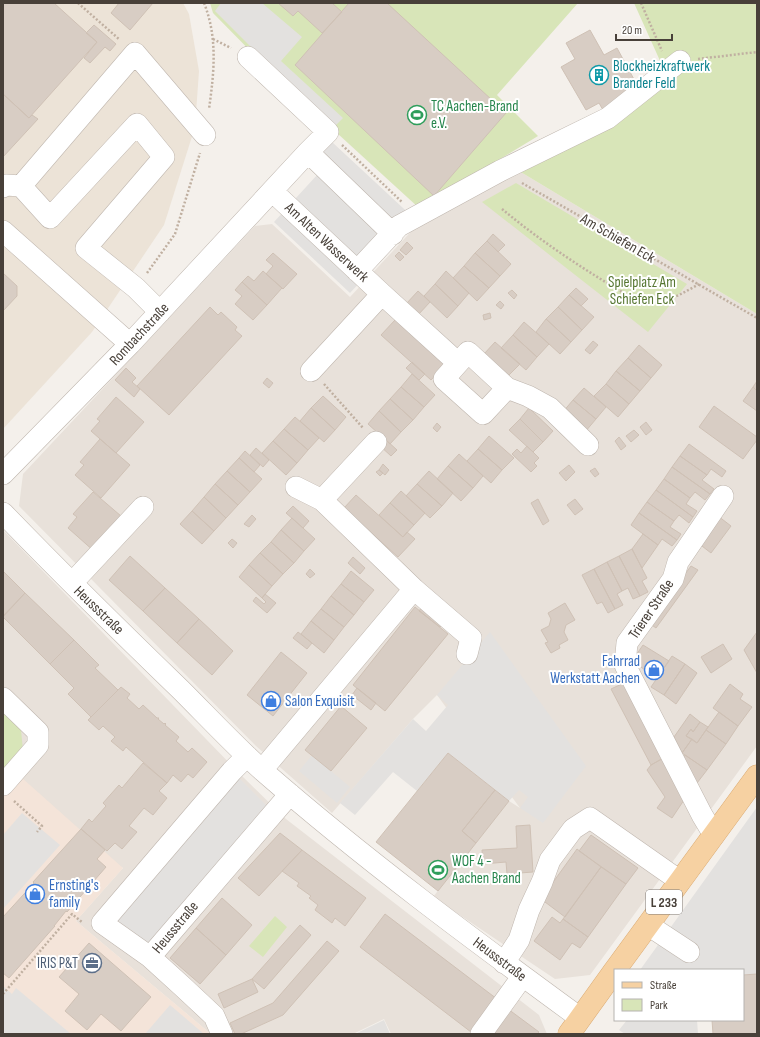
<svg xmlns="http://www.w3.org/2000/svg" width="760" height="1037" viewBox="0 0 760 1037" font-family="'Sofia Sans Condensed',sans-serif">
<rect width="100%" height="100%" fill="#f4f0eb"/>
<!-- residential -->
<path fill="#e8e1da" d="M519,171L757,314V746L590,975L555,979L433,897L509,801L520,808L437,695L413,719L332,813L256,746L19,506L23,474L255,226L272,224L350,297L419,223Z
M3,530L240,774L286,819L539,1015L547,1034H391L384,1019L353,1034H211L76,921L123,868L3,792Z"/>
<!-- commercial -->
<path fill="#f4e4d9" d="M21,777L123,868L76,921L211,1034H3V796Z"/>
<!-- education -->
<path fill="#ece3d7" d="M3,3H183L189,14L199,71L195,127L164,225L92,332L3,429Z"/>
<!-- green -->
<path fill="#d8e5b8" d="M210,3H578L497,95L538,136L419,208L279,80L213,13Z
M634,3H757V314L519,171L670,83Z
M516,183L687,284L648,332L482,202Z
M3,702L20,720L23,750L3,772Z
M275,916L287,927L263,957L249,946Z"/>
<!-- parking -->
<path fill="#e3e1df" d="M221,3H262L302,37L281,61L343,118L334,127L273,69L215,11Z
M332,142L417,221L350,293L274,222L317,175L309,167Z
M490,632L586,766L543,823L520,808L528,797L519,790L509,801L448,753L417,791L393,772L355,815L340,803L413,719L426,731L448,705L437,695Z
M312,755L350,787L337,803L299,771Z
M232,771L273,812L150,957L102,923Z
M757,807V974L743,975V970H640Z
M22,813L60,845L3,909V835Z
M3,986L12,994L16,988L71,1034H3Z
M170,1005L204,1034H145Z
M384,1020L390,1034H355Z
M627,1020H697L698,1034H625L619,1030Z"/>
<!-- building -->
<path fill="#d8cdc4" stroke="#cfc1b5" d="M3,3H54L97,42L29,118L3,94Z
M119,3H153L130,30L111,13Z
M278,3H332L342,12L322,33L298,11L293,16Z
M349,3H387L506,113L434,196L295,65Z
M94,25L116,44L110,51L105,47L90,63L84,58L97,42L86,33Z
M590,30L604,55L617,48L636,83L628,88L632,94L603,110L599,103L586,110L561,67L575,59L566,43Z
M3,94L29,118L32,115L38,119L3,157Z
M493,234L505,245L498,252L487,241Z
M487,241L511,264L500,276L475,253Z
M407,242L413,248L406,255L400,250Z
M399,252L404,257L400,261L395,256Z
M273,253L297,274L283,289L266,274L273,266L266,260Z
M475,253L500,276L489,288L464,266Z
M464,266L489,288L477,301L453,278Z
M263,271L282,288L267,305L242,282L248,276L254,281Z
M446,271L469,293L458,306L435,284Z
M3,273L17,286V296L3,311Z
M242,282L267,305L253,320L235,304L242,296L235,290Z
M435,284L458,306L447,318L424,296Z
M576,288L588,299L581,306L569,295Z
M512,290L517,295L514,299L508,293Z
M418,291L430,302L418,315L406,304Z
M569,295L594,317L582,330L558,307Z
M500,301L504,305L501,309L496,305Z
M210,307L218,315L221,312L237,327L235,330L242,336L169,415L137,386Z
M558,307L582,330L571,342L546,319Z
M490,313L491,318L484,320L483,315Z
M546,319L571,342L560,354L536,332Z
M395,320L445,365L431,380L381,335Z
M524,322L549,344L537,357L513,335Z
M513,335L537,357L526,370L501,348Z
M593,341L598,345L590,354L585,350Z
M495,342L520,364L508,376L484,354Z
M639,345L662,365L651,378L628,358Z
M628,358L651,378L640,391L616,371Z
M412,362L425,374L419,380L406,368Z
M126,368L136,378L132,382L140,389L134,397L115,380Z
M616,371L640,391L629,404L606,384Z
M412,374L435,395L424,407L401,387Z
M267,378L273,383L269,388L263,383Z
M757,381V391L753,387Z
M606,384L629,404L618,417L594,396Z
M401,387L424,407L413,420L390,399Z
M753,387L757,391V411L743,401Z
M584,388L606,407L596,419L573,400Z
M323,396L346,417L335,430L311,408Z
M116,397L144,422L116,453L91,431L100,421L97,419Z
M390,399L413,420L401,432L379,411Z
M573,400L596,419L585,432L562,413Z
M714,406L757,437V440L743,459L699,427Z
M311,408L335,430L324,442L300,421Z
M529,408L553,431L543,442L520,419Z
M379,411L401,432L390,444L368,424Z
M295,417L319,438L308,450L284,429Z
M520,419L543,442L533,452L509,430Z
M646,422L652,430L646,435L640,427Z
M437,423L441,427L437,432L433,428Z
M284,429L308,450L297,463L273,441Z
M634,430L639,435L631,442L626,436Z
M489,436L514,458L502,470L478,449Z
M619,437L626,446L621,450L615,441Z
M100,439L130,465L101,498L75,475L84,465L80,462Z
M385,439L397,450L391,456L379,445Z
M273,441L297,463L286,475L262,453Z
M689,444L726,471L722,477L711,469L707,475L680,456Z
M527,446L539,458L534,463L537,466L531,472L512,454L517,449L521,453Z
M256,448L269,460L263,467L250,455Z
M478,449L502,470L491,483L467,461Z
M245,451L260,465L254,472L239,458Z
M459,454L483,476L473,488L448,466Z
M680,456L707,475L702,480L714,489L710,494L672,467Z
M239,458L262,479L250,492L227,471Z
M383,464L389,470L385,475L379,470Z
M569,465L575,472L566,481L559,473Z
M448,466L473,488L461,501L437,479Z
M672,467L710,494L705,500L695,492L690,498L664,479Z
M595,468L599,474L595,477L590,471Z
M379,470L383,473L380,476L376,472Z
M227,471L250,492L238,505L215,484Z
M429,471L453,493L442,506L417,484Z
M664,479L690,498L686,504L697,511L693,517L656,490Z
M215,484L238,505L226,518L204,497Z
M417,484L442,506L430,518L406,496Z
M656,490L693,517L689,523L679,515L674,521L647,502Z
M401,491L425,513L414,525L390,503Z
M93,492L121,516L95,552L68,528L77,517L73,514Z
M356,495L403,537L407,532L415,539L398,557L344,508Z
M204,497L226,518L214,531L192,511Z
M538,499L549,521L543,525L531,503Z
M575,499L583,509L575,515L567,505Z
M647,502L674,521L670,527L681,534L677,540L639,513Z
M390,503L414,525L403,537L379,515Z
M293,506L309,521L303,528L286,513Z
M192,511L214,531L202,544L180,524Z
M639,513L677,540L672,546L662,539L658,545L631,525Z
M252,515L256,519L249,527L244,524Z
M718,516L731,526L711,553L698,543Z
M292,518L315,539L304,551L281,530Z
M281,530L304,551L294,563L271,542Z
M643,534L658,545L642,568L632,549Z
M232,539L237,543L233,548L228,543Z
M271,542L294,563L283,574L260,553Z
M632,549L647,578L642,581L648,592L640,596L619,556Z
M260,553L283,574L272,586L249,565Z
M130,556L165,588L143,611L109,580Z
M619,556L640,596L633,599L628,588L622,591L607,562Z
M353,557L365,568L360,574L348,563Z
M607,562L622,591L617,594L623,605L615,609L594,569Z
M249,565L272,586L262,598L239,577Z
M691,566L698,570L656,628L649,623Z
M310,569L315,574L310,578L306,574Z
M594,569L615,609L608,613L602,602L597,604L582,575Z
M3,571L25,593L3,616Z
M351,571L374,590L364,602L341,584Z
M341,584L364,602L354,615L331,596Z
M165,588L199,619L177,643L143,611Z
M25,593L74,640L50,664L3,617Z
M265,594L276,603L267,613L253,601L256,597L264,604L266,602L262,598Z
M331,596L354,615L344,627L321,609Z
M565,603L575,620L566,625L564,632L568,640L559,645L560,648L551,653L545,643L548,642L541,630L549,626L551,619L548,613Z
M424,604L445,620L440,627L419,611Z
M415,607L448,634L385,711L353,685Z
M321,609L344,627L334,640L311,621Z
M199,619L233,651L212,675L177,643Z
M311,621L334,640L324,653L301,634Z
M298,632L312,643L307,649L293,638Z
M757,632V673L744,650Z
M74,640L99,665L95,668L118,690L91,717L68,694L74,688L50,664Z
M723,644L732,659L711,673L701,657Z
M643,645L669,661L657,678L632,661Z
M281,652L307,673L273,716L247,695Z
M672,656L685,664L664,695L651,687Z
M685,664L697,673L676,704L664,695Z
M628,681L667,756L651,765L611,689Z
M730,684L743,694L740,699L752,707L738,726L713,708Z
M121,687L130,694L127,698L139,709L143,705L157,718H159L158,719L164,724L165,723L166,724L165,725L179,737L176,741L188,752L192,748L207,762L193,778L188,774L181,782L173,775L167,783L126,747L123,751L111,741L115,737L103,726L99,730L88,720Z
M357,688L376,703L371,710L352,695Z
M341,706L367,728L331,771L305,750Z
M719,712L738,726L726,744L706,730Z
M690,714L700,722L693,732L691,729L686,736L692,739L682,753L674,737Z
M700,722L708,727L697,743L686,736L691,729L693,732Z
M706,730L726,744L707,770L682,753L692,739L697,743Z
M448,753L495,790L462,831L476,843L438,891L376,842Z
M685,755L707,770L697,783L683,758Z
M665,757L688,794L672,818L657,808L665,797L647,770L651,765Z
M143,763L167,783L159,791L167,798L153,815L144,808L129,826L137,832L122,849L115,843L107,851L81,829L89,819L92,822L106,806L103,803L119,785L122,788Z
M495,790L509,801L476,843L462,831Z
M530,825L533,872L507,874L506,862L483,864L482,850L517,848L516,826Z
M81,829L105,850L97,859L106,867L67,912L66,911L54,926H55L9,978L3,973V917L34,883L33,882Z
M280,833L302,850L259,896L238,878Z
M591,835L638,868L626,884L579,851Z
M577,849L601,867L565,917L541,899Z
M302,850L366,898L345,926L335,918L332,923L315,910L318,905L309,898L311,896L297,886L299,883L282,871Z
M601,867L626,884L588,937L563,919Z
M222,898L252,925L226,955L196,928Z
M385,914L497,999L471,1032L360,947Z
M552,917L560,923L563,919L588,937L580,948L572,943L560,960L534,941Z
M300,925L311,935L264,989L252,979Z
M196,928L226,955L200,984L170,958Z
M327,941L339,951L283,1015L241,1034H235L230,1023L273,1003Z
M89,943L151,997L121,1031L101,1014L87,1030L65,1011L79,994L59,977Z
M757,974V1034H713L712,1020H743V975Z
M252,979L258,992L224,1008L218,994Z
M508,1009L539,1032L537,1034H489Z"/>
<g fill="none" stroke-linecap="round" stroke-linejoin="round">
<!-- minor casing -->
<g stroke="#bfb6ae" stroke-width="22">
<path id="minor" d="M248,57L328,132L308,152
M21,186L50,218L137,124L164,157L86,248L136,288L160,312
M3,187L6,185L21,186L135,53L205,135
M272,191L382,294L458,363
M3,231L130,344
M357,271L399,226L500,171L608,118L680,61
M311,371L382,294
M507,388L483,414L444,379L468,352L507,388L528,396L550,408L588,445
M3,474L130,344L308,152L393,234
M296,487L322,500L414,589L471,638L467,654
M322,500L376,442
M3,513C61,573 121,632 181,690C208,717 235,746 263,771C364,859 472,939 580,1018
M72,583L143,507
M3,698L38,732V745L3,785
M262,770L414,589
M714,835L702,815L625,665L627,643L673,579L678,562L723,496
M648,925L689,952
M150,957L290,794
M504,963L519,940L529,910L542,882L550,860L573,829L590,818L680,881
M222,1034L214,1016L183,987L150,957L102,923L232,771L247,756
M481,1034L522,977"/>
</g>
<!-- major casing -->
<g stroke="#dbab73" stroke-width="23">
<path id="major" d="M615,970L757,776
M569,1034L615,970"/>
</g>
<!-- path -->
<path stroke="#c0b0a1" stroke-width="2.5" stroke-dasharray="2 2" stroke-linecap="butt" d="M78,3L120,40
M204,3C218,38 214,73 209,109
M641,3L662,51
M213,39L231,48
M698,59L757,52
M342,145L402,202
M522,183L757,318
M502,209C538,239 577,265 617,289C624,293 638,302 645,303C664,305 683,293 699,284
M147,273L175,234L200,153
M324,384L363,428
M14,801L42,826L37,832
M3,994L72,914L83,923"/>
<!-- minor -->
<use href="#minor" stroke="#fff" stroke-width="21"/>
<!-- major -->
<use href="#major" stroke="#f6d1a2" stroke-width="22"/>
</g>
<!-- icons -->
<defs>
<g id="building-ring" transform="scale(1)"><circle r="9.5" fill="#fff" stroke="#0f9aa8" stroke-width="1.5"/><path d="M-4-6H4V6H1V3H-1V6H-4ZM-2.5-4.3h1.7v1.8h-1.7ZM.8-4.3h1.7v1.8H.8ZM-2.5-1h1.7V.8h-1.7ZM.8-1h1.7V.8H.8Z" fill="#0f9aa8"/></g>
<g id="stadium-ring" transform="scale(1)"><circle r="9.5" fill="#fff" stroke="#2e9e5b" stroke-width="1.5"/><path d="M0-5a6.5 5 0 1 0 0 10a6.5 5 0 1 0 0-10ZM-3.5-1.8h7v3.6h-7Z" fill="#2e9e5b"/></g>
<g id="shop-ring" transform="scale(1)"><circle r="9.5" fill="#fff" stroke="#3f7fe0" stroke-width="1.5"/><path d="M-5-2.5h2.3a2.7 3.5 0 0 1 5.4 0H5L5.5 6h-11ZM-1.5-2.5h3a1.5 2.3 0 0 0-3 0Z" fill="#3f7fe0"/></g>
<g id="office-ring" transform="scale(1)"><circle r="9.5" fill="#fff" stroke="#5c6f8a" stroke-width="1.5"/><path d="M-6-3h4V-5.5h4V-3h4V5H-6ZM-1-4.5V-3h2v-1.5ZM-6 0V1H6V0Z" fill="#5c6f8a"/></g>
</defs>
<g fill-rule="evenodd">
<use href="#building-ring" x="599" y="75"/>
<use href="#stadium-ring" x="417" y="115"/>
<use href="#shop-ring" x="654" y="670"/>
<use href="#shop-ring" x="271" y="701"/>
<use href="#stadium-ring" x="438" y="870"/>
<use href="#shop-ring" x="35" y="894"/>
<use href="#office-ring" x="92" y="963"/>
</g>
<g text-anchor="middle" stroke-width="4" stroke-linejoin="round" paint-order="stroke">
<!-- shield labels -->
<rect fill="#fff" stroke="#7f7974" stroke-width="1" x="646" y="890" width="36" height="24" rx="3"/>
<g font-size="14" font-weight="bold" fill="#484039">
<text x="664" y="907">L 233</text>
</g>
<!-- culture labels -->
<g font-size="15" fill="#0d838f" stroke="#fff" text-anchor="start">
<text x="613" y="71">Blockheizkraftwerk<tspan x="613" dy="17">Brander Feld</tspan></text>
</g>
<!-- leisure labels -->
<g font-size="15" fill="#27864d" stroke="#fff" text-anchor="start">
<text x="431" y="111">TC Aachen-Brand<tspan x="431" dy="17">e.V.</tspan></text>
<text x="452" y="866">WOF 4 -<tspan x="452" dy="17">Aachen Brand</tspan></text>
</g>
<!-- street labels -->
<g font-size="15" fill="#484039" stroke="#fff">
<text transform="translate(618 238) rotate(30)" y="5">Am Schiefen Eck</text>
<text transform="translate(327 242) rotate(43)" y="5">Am Alten Wasserwerk</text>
<text transform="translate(139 334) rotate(-47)" y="5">Rombachstraße</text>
<text transform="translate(651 609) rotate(-56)" y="5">Trierer Straße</text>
<text transform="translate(99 610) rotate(44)" y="5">Heussstraße</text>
<text transform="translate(175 927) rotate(-50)" y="5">Heussstraße</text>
<text transform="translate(500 959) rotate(37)" y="5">Heussstraße</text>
</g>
<!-- park labels -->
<g font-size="15" fill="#567631" stroke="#fff">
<text x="642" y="287">Spielplatz Am<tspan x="642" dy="17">Schiefen Eck</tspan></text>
</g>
<!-- shop labels -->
<g font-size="15" fill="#366cbe" stroke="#fff" text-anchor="start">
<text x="640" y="666" text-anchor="end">Fahrrad<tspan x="640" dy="17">Werkstatt Aachen</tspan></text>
<text x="285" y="706">Salon Exquisit</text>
<text x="49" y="890">Ernsting's<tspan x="49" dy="17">family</tspan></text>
</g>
<!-- service labels -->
<g font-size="15" fill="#4e5e75" stroke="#fff" text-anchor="end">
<text x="78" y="968">IRIS P&amp;T</text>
</g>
</g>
<!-- border -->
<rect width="760" height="1037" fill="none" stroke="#484039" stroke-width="8"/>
<!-- legend -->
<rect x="614" y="969" width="130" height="52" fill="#ffffff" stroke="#b6b3b0"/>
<rect x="622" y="982" width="20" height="6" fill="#f6d1a2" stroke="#b6b3b0"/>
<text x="650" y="989" font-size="12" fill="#484039">Straße</text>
<rect x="622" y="999" width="20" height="12" fill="#d8e5b8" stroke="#b6b3b0"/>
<text x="650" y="1009" font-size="12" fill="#484039">Park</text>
<!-- scale -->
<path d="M616 34v6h56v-6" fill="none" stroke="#484039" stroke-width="2"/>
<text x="622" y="34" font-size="12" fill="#484039" stroke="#ffffff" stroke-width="3" paint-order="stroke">20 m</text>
</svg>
